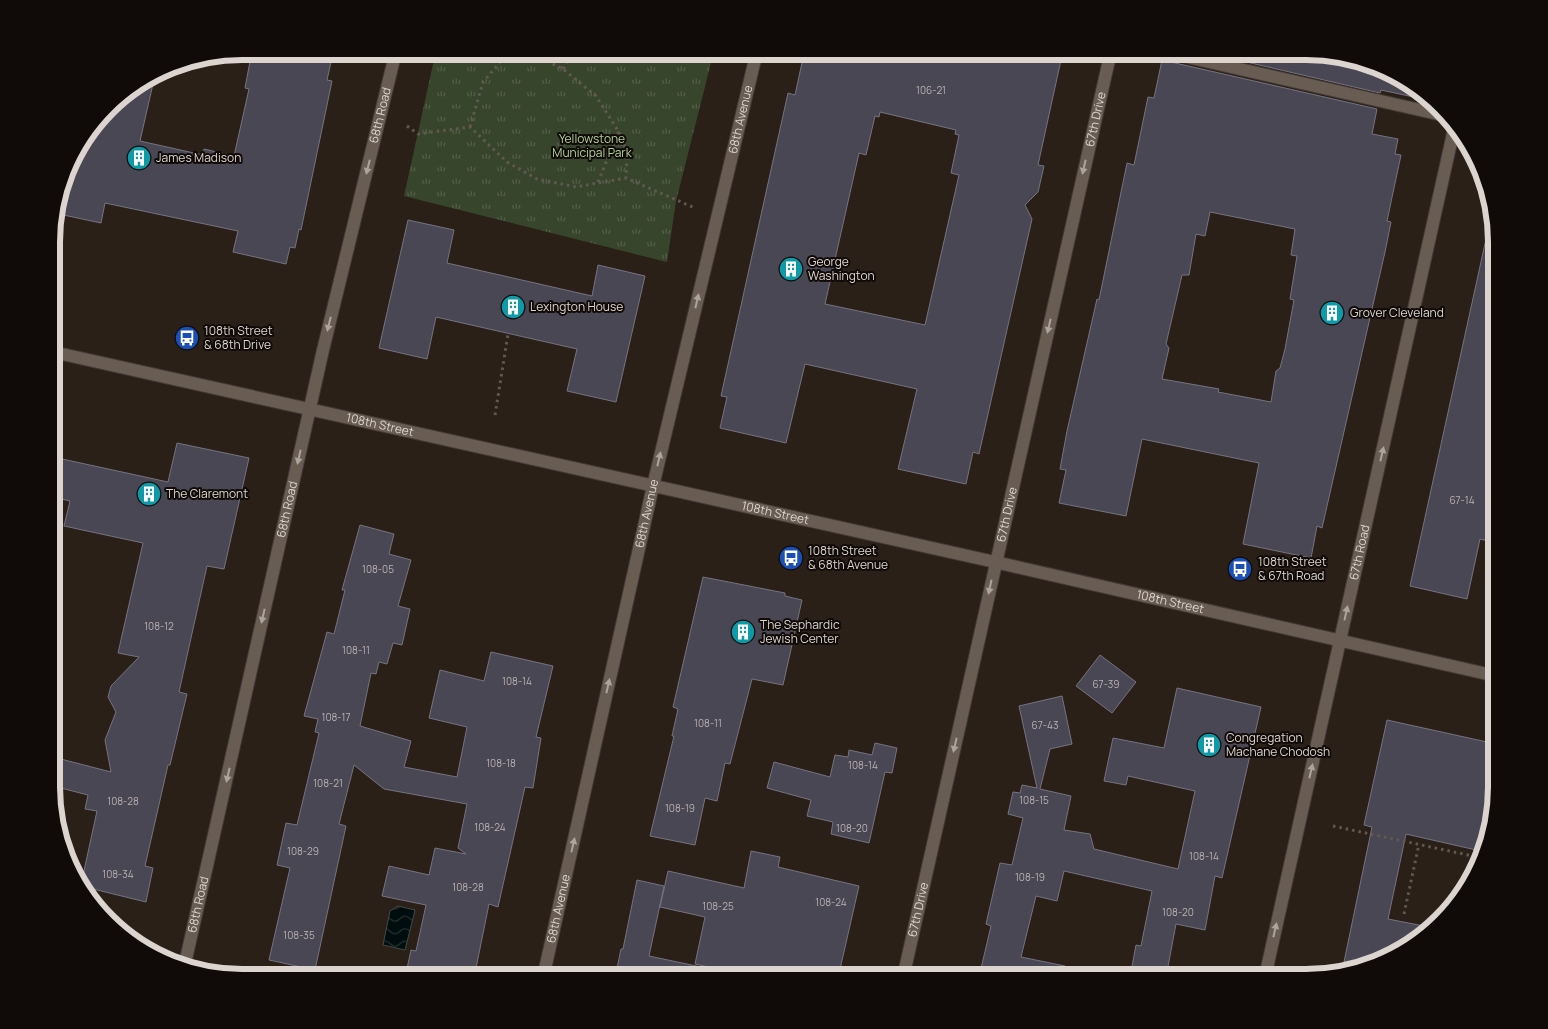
<svg xmlns="http://www.w3.org/2000/svg" width="1548" height="1029" viewBox="0 0 1548 1029" font-family="Manrope,sans-serif">
<defs>
<pattern id="park-tufts" width="24" height="20" patternUnits="userSpaceOnUse" patternTransform="scale(1.25)"><rect width="24" height="20" fill="#38452d"/><path d="M3 7l-1-3M5 7V3M7 7l1-3M15 17l-1-3M17 17v-4M19 17l1-3" fill="none" stroke="#545f4a"/></pattern>
<pattern id="water-waves" width="16" height="10" patternUnits="userSpaceOnUse" patternTransform="scale(1.25)"><rect width="16" height="10" fill="#000d0e"/><path d="M0 5q4-4 8 0t8 0" fill="none" stroke="#252f30"/></pattern>
</defs>
<rect width="100%" height="100%" fill="#2b2018"/>
<!-- park -->
<path fill="url(#park-tufts)" d="M436,51H714L676,201L667,262L404,196Z"/>
<!-- water -->
<path fill="url(#water-waves)" stroke="#424948" d="M398,906L415,910L405,950L383,945L390,911Z"/>
<!-- building -->
<path fill="#4a4754" stroke="#767381" fill-rule="evenodd" d="M252,51H326L324,60L331,62L327,80L332,81L301,230L299,229L295,248L290,247L286,264L233,252L238,231L105,203L101,223L54,213L71,157L116,99L155,75L140,141L203,155L204,149L234,156L249,89L245,88Z
M812,51H1056L1054,59L1061,60L1038,165L1044,166L1038,192L1025,205L1032,219L979,454L973,452L966,484L898,469L917,389L805,364L786,443L720,428L727,397L721,396L788,93L795,95L803,58L810,59ZM880,112L956,130L955,134L959,135L951,173L959,175L925,325L825,304L859,153L866,155L875,116L879,117Z
M1199,51H1306L1367,61L1412,84L1424,96L1423,99L1381,90L1380,93Z
M1162,60L1377,109L1372,134L1398,139L1395,154L1401,155L1387,221L1391,222L1385,252L1322,528L1317,526L1311,558L1243,544L1259,463L1142,439L1126,516L1059,503L1066,470L1060,469L1067,431L1097,299L1099,300L1127,163L1134,165L1148,97L1154,98ZM1210,212L1295,229L1291,255L1297,256L1290,299L1294,300L1285,349L1280,368L1276,371L1271,402L1218,392L1219,389L1162,379L1169,348L1166,344L1182,275H1189L1196,234L1205,236Z
M408,220L454,230L447,263L592,296L598,265L645,276L616,402L567,391L577,349L436,317L427,359L379,348Z
M1486,239L1496,240V543L1480,539L1467,599L1410,586Z
M177,443L249,458L224,569L207,566L179,692L187,694L170,765H168L145,866L153,868L146,902L85,887L86,880H82L97,811L85,809L88,795L53,786V757L111,772L105,740L116,712L108,697L111,686L139,657L118,653L143,543L64,526L70,501L57,498L59,491L53,489V457L168,482Z
M360,525L394,534L389,554L411,560L398,606L410,609L402,645L393,643L387,664L379,662L376,674L371,673L360,726L411,741L404,767L457,777L467,727L429,718L440,670L484,681L491,652L553,666L536,737L541,738L533,788L525,787L498,907L489,904L474,978H405L411,950L416,951L426,905L382,896L389,866L429,875L435,848L466,854L458,848L467,804L384,789L354,765L339,824L346,826L315,970L269,960L290,868L277,865L286,823L297,825L319,733L315,732L318,719L304,716L327,632L334,634L345,590H342Z
M703,577L785,593V596L802,600L783,685L752,679L730,764L725,763L717,801L705,798L695,845L650,836L674,736H672L678,709L673,707Z
M1100,655L1136,682L1112,713L1076,686Z
M1177,688L1261,707L1222,878L1215,876L1205,930L1176,924L1166,977H1130L1136,945L1141,946L1152,891L1064,871L1057,901L1036,896L1021,957L1065,966L1064,977H979L991,926L986,924L1000,863L1012,865L1023,818L1008,814L1013,792L1020,793L1022,785L1037,788L1019,706L1062,696L1072,744L1050,749L1040,789L1071,796L1064,830L1090,834L1094,849L1178,869L1195,791L1128,776L1126,785L1104,781L1113,738L1164,748Z
M1387,720L1496,744V799L1485,852L1406,834L1388,919L1429,927L1401,952L1359,965L1344,962L1372,827L1364,825Z
M875,743L897,748L892,773L885,772L869,843L831,834L833,822L807,816L811,800L767,788L774,762L830,777L835,755L848,757L849,750L872,755Z
M751,851L780,857L778,867L859,886L838,978H724L726,971L695,964L705,917L660,907L668,871L744,888Z
M637,880L664,886L649,956L701,967L700,978H615L621,949H623Z"/>
<g fill="none" stroke-linecap="round" stroke-linejoin="round">
<!-- service casing -->
<g stroke="#433a35" stroke-width="14">
<path id="service" d="M1161,51L1442,115"/>
</g>
<!-- minor casing -->
<g stroke="#433a35" stroke-width="14">
<g id="minor">
<path id="s1" d="M184,968L323,350L396,51"/>
<path id="s2" d="M1265,977L1454,129"/>
<path id="s3" d="M543,978L653,486L757,51"/>
<path id="s4" d="M903,978L1111,51"/>
</g>
</g>
<!-- secondary casing -->
<g stroke="#433a35" stroke-width="14">
<g id="secondary">
<path id="s5" d="M53,352L995,562L1496,676"/>
</g>
</g>
<!-- path -->
<path stroke="#625851" stroke-width="3" stroke-dasharray="2.5 4" stroke-linecap="butt" d="M563,69L573,51
M407,126L418,134L470,127L507,162L537,179L576,187L626,178L695,208
M470,127L483,82L502,60L531,53L563,69L596,96L622,137L627,156L626,178
M598,182L619,131
M495,415L508,334
M1487,627L1496,611
M1333,826L1482,858
M1404,914L1419,844"/>
<!-- service -->
<use href="#service" stroke="#695d53" stroke-width="12"/>
<!-- minor -->
<use href="#minor" stroke="#695d53" stroke-width="12"/>
<!-- secondary -->
<use href="#secondary" stroke="#695d53" stroke-width="12"/>
</g>
<!-- one-way arrows -->
<defs><path id="oneway-solid" d="M-6-.8H1V-3.2L6.5 0L1 3.2V.8H-6Z" transform="scale(1.25)"/></defs>
<g fill="#aea49d">
<use href="#oneway-solid" transform="translate(368 167) rotate(104)"/>
<use href="#oneway-solid" transform="translate(1084 167) rotate(103)"/>
<use href="#oneway-solid" transform="translate(697 301) rotate(-77)"/>
<use href="#oneway-solid" transform="translate(329 324) rotate(104)"/>
<use href="#oneway-solid" transform="translate(1049 326) rotate(103)"/>
<use href="#oneway-solid" transform="translate(1382 454) rotate(-77)"/>
<use href="#oneway-solid" transform="translate(299 457) rotate(103)"/>
<use href="#oneway-solid" transform="translate(659 459) rotate(-77)"/>
<use href="#oneway-solid" transform="translate(990 587) rotate(102)"/>
<use href="#oneway-solid" transform="translate(1346 613) rotate(-78)"/>
<use href="#oneway-solid" transform="translate(263 616) rotate(103)"/>
<use href="#oneway-solid" transform="translate(608 686) rotate(-77)"/>
<use href="#oneway-solid" transform="translate(955 745) rotate(103)"/>
<use href="#oneway-solid" transform="translate(1311 771) rotate(-77)"/>
<use href="#oneway-solid" transform="translate(228 775) rotate(103)"/>
<use href="#oneway-solid" transform="translate(573 845) rotate(-77)"/>
<use href="#oneway-solid" transform="translate(1275 930) rotate(-77)"/>
</g>
<!-- icons -->
<defs>
<g id="building-disc" transform="scale(1.25)"><circle r="9.5" fill="#0f9aa8" stroke="#100b08"/><path d="M-4-6H4V6H1V3H-1V6H-4ZM-2.5-4.3h1.7v1.8h-1.7ZM.8-4.3h1.7v1.8H.8ZM-2.5-1h1.7V.8h-1.7ZM.8-1h1.7V.8H.8Z" fill="#fff"/></g>
<g id="bus-disc" transform="scale(1.25)"><circle r="9.5" fill="#1a4fb4" stroke="#100b08"/><path d="M-5-6H5V4H4V6H2V4H-2V6H-4V4H-5ZM-3.5-4V0h7V-4ZM-3.5 1.2v1.5H-2V1.2ZM2 1.2v1.5H3.5V1.2Z" fill="#fff"/></g>
</defs>
<g fill-rule="evenodd">
<use href="#building-disc" x="139" y="158"/>
<use href="#building-disc" x="791" y="269"/>
<use href="#building-disc" x="513" y="307"/>
<use href="#building-disc" x="1332" y="313"/>
<use href="#bus-disc" x="187" y="338"/>
<use href="#building-disc" x="149" y="494"/>
<use href="#bus-disc" x="791" y="558"/>
<use href="#bus-disc" x="1240" y="569"/>
<use href="#building-disc" x="743" y="632"/>
<use href="#building-disc" x="1209" y="745"/>
</g>
<g text-anchor="middle" stroke-width="4" stroke-linejoin="round" paint-order="stroke">
<!-- number labels -->
<g font-size="10" fill="#b8b1b0">
<text x="931" y="94">106-21</text>
<text x="1462" y="504">67-14</text>
<text x="378" y="573">108-05</text>
<text x="159" y="630">108-12</text>
<text x="356" y="654">108-11</text>
<text x="517" y="685">108-14</text>
<text x="1106" y="688">67-39</text>
<text x="336" y="721">108-17</text>
<text x="708" y="727">108-11</text>
<text x="1045" y="729">67-43</text>
<text x="501" y="767">108-18</text>
<text x="863" y="769">108-14</text>
<text x="328" y="787">108-21</text>
<text x="1034" y="804">108-15</text>
<text x="123" y="805">108-28</text>
<text x="680" y="812">108-19</text>
<text x="490" y="831">108-24</text>
<text x="852" y="832">108-20</text>
<text x="303" y="855">108-29</text>
<text x="1204" y="860">108-14</text>
<text x="118" y="878">108-34</text>
<text x="1030" y="881">108-19</text>
<text x="468" y="891">108-28</text>
<text x="831" y="906">108-24</text>
<text x="718" y="910">108-25</text>
<text x="1178" y="916">108-20</text>
<text x="299" y="939">108-35</text>
</g>
<!-- street labels -->
<g font-size="12" fill="#dcd4cf" stroke="#100b08">
<text dy="4" stroke="none"><textPath href="#s1" startOffset="875">68th Road</textPath></text>
<text dy="4" stroke="none"><textPath href="#s4" startOffset="880">67th Drive</textPath></text>
<text dy="4" stroke="none"><textPath href="#s3" startOffset="881">68th Avenue</textPath></text>
<text dy="4" stroke="none"><textPath href="#s5" startOffset="335">108th Street</textPath></text>
<text dy="4" stroke="none"><textPath href="#s1" startOffset="470">68th Road</textPath></text>
<text dy="4" stroke="none"><textPath href="#s5" startOffset="740">108th Street</textPath></text>
<text dy="4" stroke="none"><textPath href="#s3" startOffset="476">68th Avenue</textPath></text>
<text dy="4" stroke="none"><textPath href="#s4" startOffset="475">67th Drive</textPath></text>
<text dy="4" stroke="none"><textPath href="#s2" startOffset="435">67th Road</textPath></text>
<text dy="4" stroke="none"><textPath href="#s5" startOffset="1145">108th Street</textPath></text>
<text dy="4" stroke="none"><textPath href="#s1" startOffset="65">68th Road</textPath></text>
<text dy="4" stroke="none"><textPath href="#s3" startOffset="71">68th Avenue</textPath></text>
<text dy="4" stroke="none"><textPath href="#s4" startOffset="70">67th Drive</textPath></text>
</g>
<!-- park labels -->
<g font-size="12" fill="#b1d097" stroke="#100b08">
<text x="592" y="143">Yellowstone<tspan x="592" dy="14">Municipal Park</tspan></text>
</g>
<!-- poi labels -->
<g font-size="12" fill="#dcd4cf" stroke="#100b08" text-anchor="start">
<text x="156" y="162">James Madison</text>
<text x="808" y="266">George<tspan x="808" dy="14">Washington</tspan></text>
<text x="530" y="311">Lexington House</text>
<text x="1350" y="317">Grover Cleveland</text>
<text x="204" y="335">108th Street<tspan x="204" dy="14">&amp; 68th Drive</tspan></text>
<text x="166" y="498">The Claremont</text>
<text x="808" y="555">108th Street<tspan x="808" dy="14">&amp; 68th Avenue</tspan></text>
<text x="1258" y="566">108th Street<tspan x="1258" dy="14">&amp; 67th Road</tspan></text>
<text x="760" y="629">The Sephardic<tspan x="760" dy="14">Jewish Center</tspan></text>
<text x="1226" y="742">Congregation<tspan x="1226" dy="14">Machane Chodosh</tspan></text>
</g>
</g>
<!-- crop -->
<path d="M0 0H1548V1029H0ZM242 60H1306A182 182 0 0 1 1488 242V787A182 182 0 0 1 1306 969H242A182 182 0 0 1 60 787V242A182 182 0 0 1 242 60Z" fill="#100b08" fill-rule="evenodd"/>
<path fill="none" stroke="#dcd4cf" stroke-width="6" d="M242 60H1306A182 182 0 0 1 1488 242V787A182 182 0 0 1 1306 969H242A182 182 0 0 1 60 787V242A182 182 0 0 1 242 60Z"/>
</svg>
